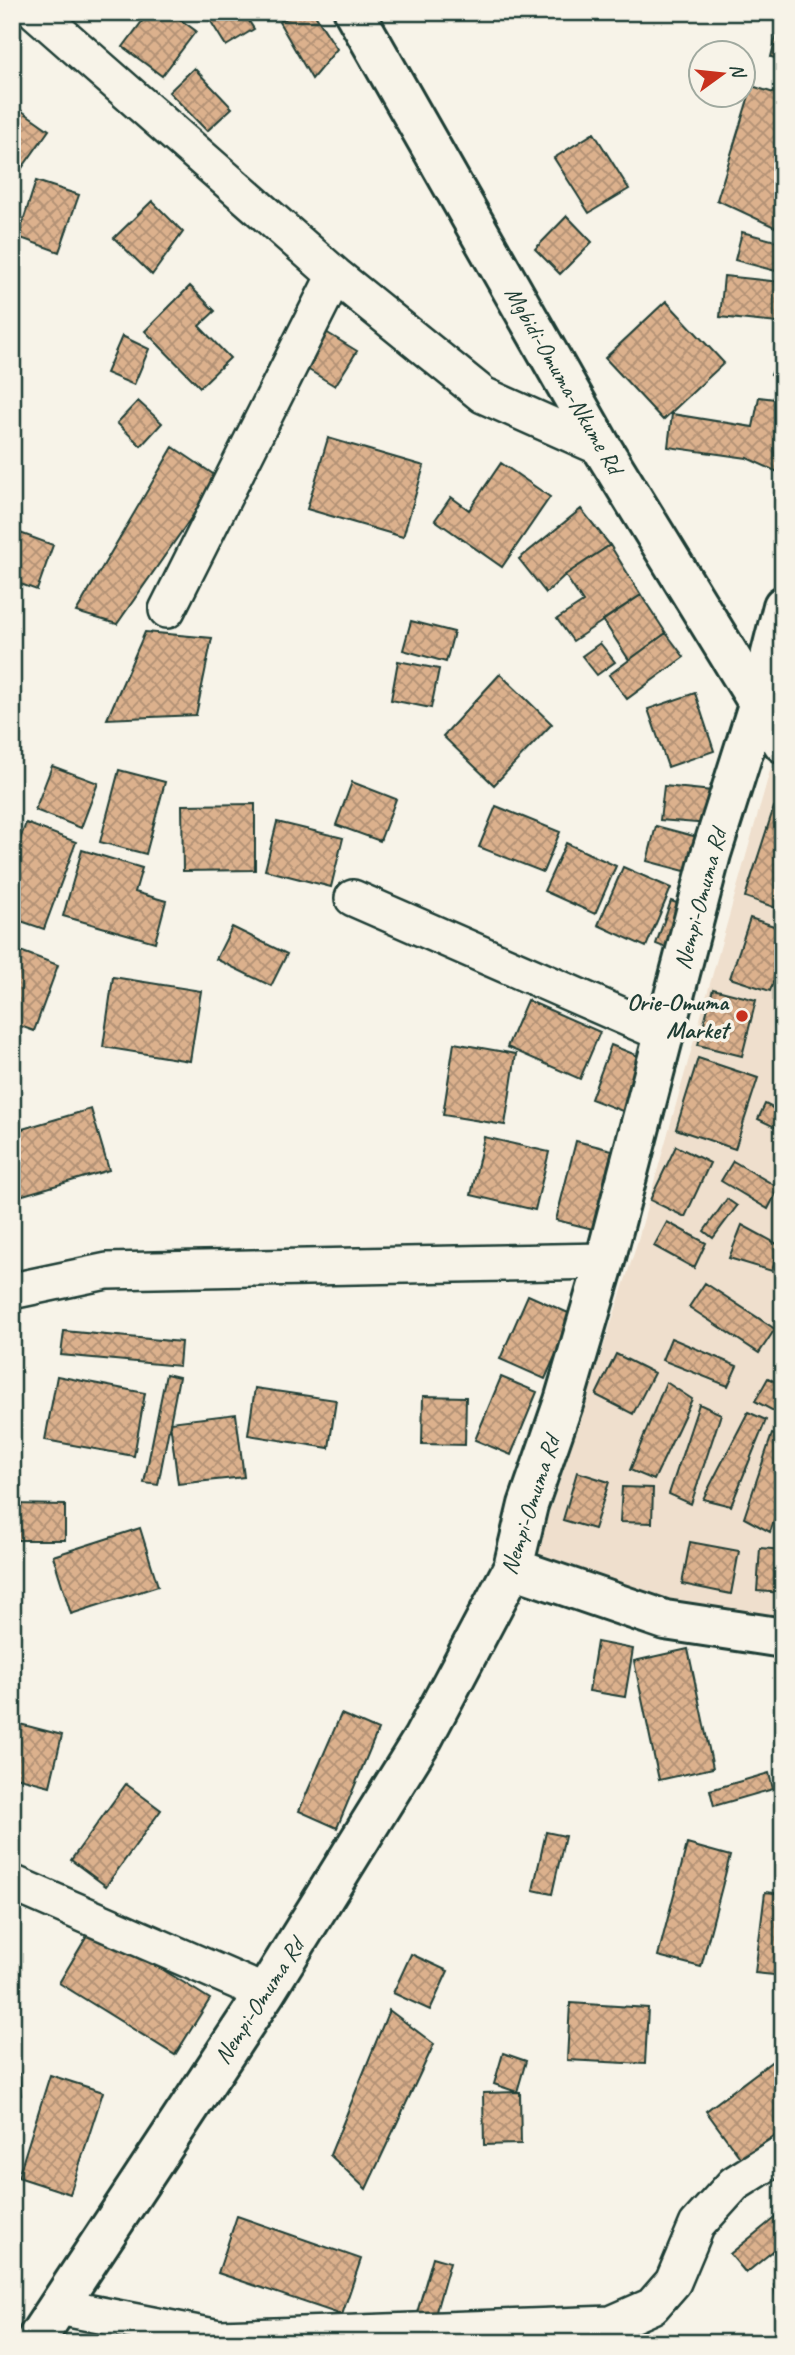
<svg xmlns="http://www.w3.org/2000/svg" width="795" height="2355" viewBox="0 0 795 2355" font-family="Caveat,sans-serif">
<defs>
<pattern id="building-cross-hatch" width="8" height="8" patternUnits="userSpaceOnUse" patternTransform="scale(1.75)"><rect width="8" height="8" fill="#dcb18d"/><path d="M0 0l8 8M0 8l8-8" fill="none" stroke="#b29174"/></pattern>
</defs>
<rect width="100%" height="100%" fill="#f7f3e8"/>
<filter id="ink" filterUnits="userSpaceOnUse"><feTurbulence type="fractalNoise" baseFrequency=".0143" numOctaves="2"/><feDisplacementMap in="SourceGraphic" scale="14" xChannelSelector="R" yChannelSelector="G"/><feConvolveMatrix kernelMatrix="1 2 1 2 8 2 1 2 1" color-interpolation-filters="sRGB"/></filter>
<g filter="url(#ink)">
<!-- built -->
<path fill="#efdfcd" d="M771,767L783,782V1617L629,1594L536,1553L635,1250Z"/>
<!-- building -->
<path fill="url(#building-cross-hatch)" stroke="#1f3d34" stroke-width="2" d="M149,12H170L196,31L162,76L123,47Z
M205,12H243L254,29L226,46Z
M298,12H313L337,49L312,79L279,22Z
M782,12H783V60L771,57Z
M194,68L232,108L207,131L169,92Z
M752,86L783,96V231L717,200Z
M12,104L49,130L22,168L12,161Z
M594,133L629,189L589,213L554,158Z
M36,181L79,195L59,252L18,237Z
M152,201L183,232L152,275L114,238Z
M567,216L592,242L560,274L535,249Z
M742,232L783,243V273L735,260Z
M724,276L781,282L777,323L720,317Z
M190,286L215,311L199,326L230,358L200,387L145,331Z
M666,301L724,363L663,420L605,358Z
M321,329L357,351L335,386L299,364Z
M122,336L149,349L134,385L106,373Z
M783,348V380L771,375Z
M759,397L783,400L782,474L747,458L668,447L672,414L753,427Z
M138,401L162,423L141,446L117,423Z
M328,438L424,466L403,537L307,509Z
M173,447L219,478L117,624L76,612Z
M501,463L550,497L502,567L435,520L451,497L469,510Z
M581,509L610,545L565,575L546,593L519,559Z
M12,530L53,545L37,590L12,581Z
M610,545L641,595L573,641L557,619L583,602L565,575Z
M641,595L666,633L629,660L603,620Z
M411,621L454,632L446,662L403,650Z
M145,632L212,638L196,715L107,719Z
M666,633L684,657L627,699L609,675Z
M600,643L615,662L597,675L582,656Z
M398,661L439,669L431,708L391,700Z
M500,674L552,724L494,785L443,736Z
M695,693L714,751L668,767L648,709Z
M52,766L98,783L81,828L35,810Z
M119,770L165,782L146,854L100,842Z
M352,782L396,799L380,841L336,825Z
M664,786L712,791L709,824L660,820Z
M255,804V870L183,871L182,805Z
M496,806L560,832L543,872L479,847Z
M774,807L783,810V897L779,909L745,897Z
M277,822L343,838L331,887L265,870Z
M26,823L76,842L44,929L12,918V861Z
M656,826L701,838L692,873L647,861Z
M566,843L616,866L595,914L544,891Z
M82,850L142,868L135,892L166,901L155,942L63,916Z
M623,867L671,888L646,947L598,925Z
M671,901L691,908L674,951L656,944Z
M750,918L783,929V955L770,991L730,978Z
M232,927L287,954L271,986L216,959Z
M12,948L58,965L34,1031L12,1023Z
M113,977L201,991L190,1061L103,1047Z
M713,989L756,1000L742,1056L698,1045Z
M527,1000L600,1032L580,1079L507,1047Z
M454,1043L516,1054L505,1125L443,1115Z
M611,1045L651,1061L630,1114L591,1099Z
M698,1058L758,1078L735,1149L676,1129Z
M765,1104L783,1113V1131L758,1119Z
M91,1109L109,1170L16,1197L12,1184V1132Z
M484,1137L549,1152L535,1210L471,1195Z
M576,1141L612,1150L593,1229L556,1220Z
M676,1146L710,1163L685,1217L650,1200Z
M733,1161L779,1188L768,1209L721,1181Z
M727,1199L737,1206L713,1238L704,1231Z
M667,1222L706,1243L694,1268L654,1246Z
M742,1225L779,1245L772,1271L729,1258Z
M705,1283L775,1329L759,1353L689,1307Z
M528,1295L573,1315L545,1379L500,1359Z
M64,1331L181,1342L179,1366L61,1355Z
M671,1338L737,1366L728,1386L662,1360Z
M616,1354L654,1373L633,1414L596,1395Z
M166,1374L179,1377L158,1485L144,1483Z
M57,1376L145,1393L134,1456L45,1440Z
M501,1377L537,1392L511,1455L475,1440Z
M768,1378L783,1386V1416L755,1401Z
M666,1382L692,1399L654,1480L630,1470Z
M255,1388L336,1400L329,1448L248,1435Z
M423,1396L466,1397L465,1445L422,1444Z
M699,1404L721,1414L691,1504L669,1494Z
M748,1412L766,1420L731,1506L703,1499Z
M236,1414L244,1477L178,1484L170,1422Z
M772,1434L783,1438V1497L770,1532L744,1518Z
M577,1472L609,1482L594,1529L563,1520Z
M622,1487L653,1488L652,1523L620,1522Z
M12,1504L65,1505V1540H12Z
M140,1528L158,1586L71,1614L53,1556Z
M690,1542L739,1551L731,1594L682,1584Z
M760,1548L783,1550V1593L757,1591Z
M597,1642L633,1649L625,1697L589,1691Z
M688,1649L713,1768L659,1780L634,1661Z
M341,1714L378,1730L337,1828L299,1811Z
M12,1722L62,1735L50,1786L12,1776Z
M769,1773L773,1789L714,1806L710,1790Z
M126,1784L161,1810L106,1886L71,1860Z
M546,1832L565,1836L552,1894L533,1890Z
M687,1844L730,1856L701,1967L658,1956Z
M765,1892L783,1894V1976L755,1973Z
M93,1926L210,1999L175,2055L59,1983Z
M411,1954L448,1971L430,2010L393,1993Z
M570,2003L648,2008L645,2064L567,2060Z
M389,2010L434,2044L366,2189L330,2155Z
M503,2053L526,2061L517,2092L494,2084Z
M774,2060L783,2072V2130L742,2160L706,2111Z
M19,2074L21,2095L12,2096V2075Z
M50,2075L103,2092L70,2194L18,2177Z
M520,2092L521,2144L484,2145L483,2093Z
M783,2211V2243L746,2273L730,2254Z
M237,2216L361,2259L342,2315L218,2273Z
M433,2257L450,2262L431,2329L414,2323Z
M783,2283V2337L774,2285Z"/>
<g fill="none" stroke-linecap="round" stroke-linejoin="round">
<!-- street casing -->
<g stroke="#1f3d34" stroke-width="40">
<path id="street" d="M36,12L335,275L483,395L602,448
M167,610L335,275
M353,898L664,1034
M12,1291L107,1271L605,1261
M12,1883L265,1993
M59,2307L219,2338L611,2324L652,2306L673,2282L697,2225L734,2184L783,2153"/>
</g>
<!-- secondary casing -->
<g stroke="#1f3d34" stroke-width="44">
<path id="secondary" d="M354,12L602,448L783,743
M513,1568L665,1620L783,1638
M34,2343L265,1993L423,1738L513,1568L528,1505L564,1401L605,1261L711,854L758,705L783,606"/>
</g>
<!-- street -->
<use href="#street" stroke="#f7f3e8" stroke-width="35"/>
<!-- secondary -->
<use href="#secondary" stroke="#f7f3e8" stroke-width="38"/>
</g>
</g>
<!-- markers -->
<circle fill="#c8321e" stroke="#f7f3e8" stroke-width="2.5" cx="742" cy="1016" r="7"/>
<g text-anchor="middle" stroke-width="7" stroke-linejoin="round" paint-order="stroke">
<!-- street labels -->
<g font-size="24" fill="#1f3d34" stroke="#f7f3e8">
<text transform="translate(564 380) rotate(60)" y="8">Mgbidi-Omuma-Nkume Rd</text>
<text transform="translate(700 899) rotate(-75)" y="8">Nempi-Omuma Rd</text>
<text transform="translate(530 1505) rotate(-72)" y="8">Nempi-Omuma Rd</text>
<text transform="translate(259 2001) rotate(-57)" y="8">Nempi-Omuma Rd</text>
</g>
<!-- poi labels -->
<g font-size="24" font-weight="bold" fill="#1f3d34" stroke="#f7f3e8" text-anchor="end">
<text x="728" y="1010">Orie-Omuma<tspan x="728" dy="28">Market</tspan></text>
</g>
</g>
<!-- margin -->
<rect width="795" height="2355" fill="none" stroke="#f7f3e8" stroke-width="42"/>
<rect x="21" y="21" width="753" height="2313" fill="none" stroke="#1f3d34" stroke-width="2.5" filter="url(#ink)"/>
<!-- north arrow -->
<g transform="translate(722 74) rotate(75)"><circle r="33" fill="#f7f3e8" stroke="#a1aaa0" stroke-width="2"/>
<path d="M0-5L12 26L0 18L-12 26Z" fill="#c8321e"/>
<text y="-10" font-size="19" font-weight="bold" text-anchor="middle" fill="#1f3d34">N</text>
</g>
</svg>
